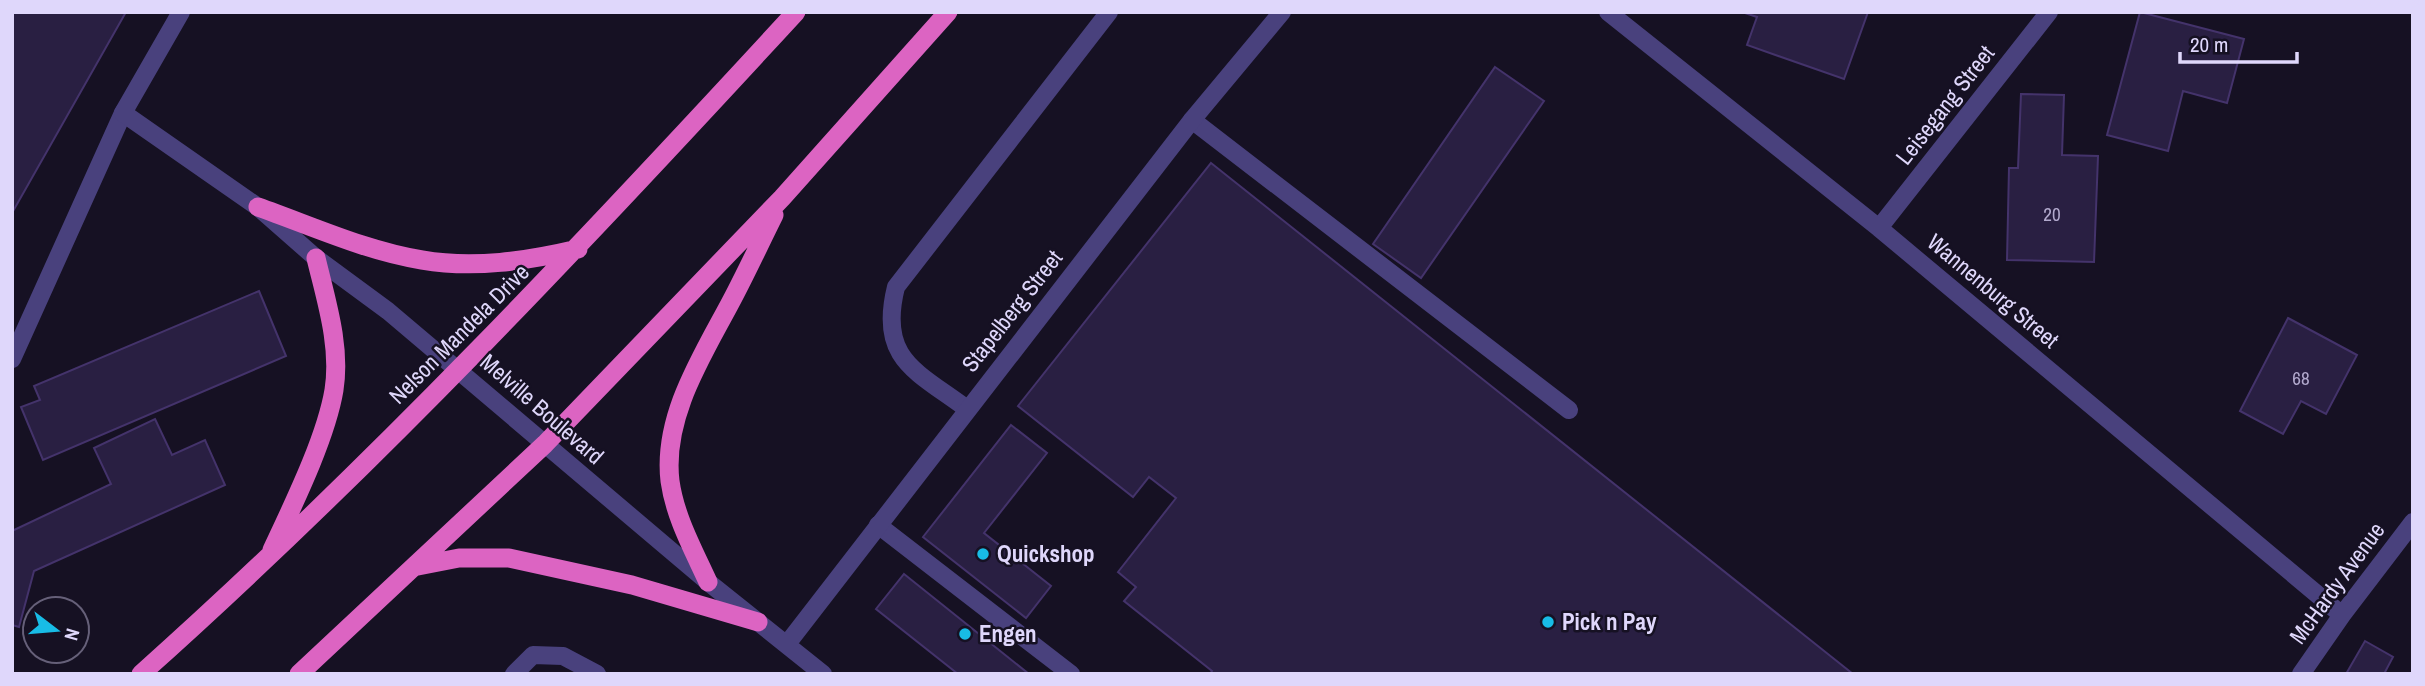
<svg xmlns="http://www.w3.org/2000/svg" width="2425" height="686" viewBox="0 0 2425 686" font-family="'Archivo Narrow',sans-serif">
<rect width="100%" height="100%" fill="#161123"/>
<!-- building -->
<path fill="#291f42" stroke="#44336b" stroke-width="2" d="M12,12H126L12,213Z
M1742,12H1868L1844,79L1747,45L1757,17Z
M2140,12L2244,39L2227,103L2183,91L2168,151L2107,135Z
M1495,67L1544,101L1421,278L1373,244Z
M2021,94L2064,95L2062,155L2098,156L2094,262L2007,260L2009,168H2018Z
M1211,163L1853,674H1210L1212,671L1124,601L1136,587L1118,572L1176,498L1149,477L1133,497L1018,406Z
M259,291L286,356L43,460L21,407L40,400L34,386Z
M2288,318L2357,355L2326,414L2301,401L2283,434L2240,411Z
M155,419L172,455L205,440L225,485L34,571L19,627L12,625V531L111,484L94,448Z
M1011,425L1047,453L984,533L1051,586L1026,618L923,537Z
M904,574L1029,674H958L876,609Z
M2365,641L2393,657L2384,674H2346Z"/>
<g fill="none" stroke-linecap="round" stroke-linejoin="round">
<!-- service -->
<path stroke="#49417d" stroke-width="18" d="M1192,120L1569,410
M12,359L123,113
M967,409C916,371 878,359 896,287L1109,12
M878,525L1071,674
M514,674L533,655L563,656L597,674"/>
<!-- minor -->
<path stroke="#49417d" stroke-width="18" d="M181,12L123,113L258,207L316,258L388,311L708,582L823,674
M1608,12L1879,228L2342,615
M1879,228L2049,12
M787,644L1192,120L1282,12
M2301,674L2342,615L2413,522"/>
<!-- trunk -->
<path stroke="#dc64c2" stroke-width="19" d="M258,207C312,226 366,251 422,260C474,269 527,261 578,249
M272,550C293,505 326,438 334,390C341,346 326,300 316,258
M418,566L459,558H509L632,585L758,622
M708,582C693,549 675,517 670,481C662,413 707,349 736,292C749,267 761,241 774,215
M141,674C373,467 585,241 796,12
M299,674L545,444L782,198L948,12"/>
</g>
<!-- markers -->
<g fill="#18bce6" stroke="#161123" stroke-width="2.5">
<circle cx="983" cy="554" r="7"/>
<circle cx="1548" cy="622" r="7"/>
<circle cx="965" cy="634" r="7"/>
</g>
<g text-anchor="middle" stroke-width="5" stroke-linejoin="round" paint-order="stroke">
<!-- number labels -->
<g font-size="19" fill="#b2a9cd">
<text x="2052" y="221">20</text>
<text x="2301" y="385">68</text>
</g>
<!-- street labels -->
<g font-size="23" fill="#dfd7fb" stroke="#161123">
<text transform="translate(1945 105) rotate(-52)" y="8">Leisegang Street</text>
<text transform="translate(1993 291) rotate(40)" y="8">Wannenburg Street</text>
<text transform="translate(1012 311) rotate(-52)" y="8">Stapelberg Street</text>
<text transform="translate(459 334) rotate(-45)" y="8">Nelson Mandela Drive</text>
<text transform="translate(542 409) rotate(41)" y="8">Melville Boulevard</text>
<text transform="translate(2337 583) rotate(-54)" y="8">McHardy Avenue</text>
</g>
<!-- poi labels -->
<g font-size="23" font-weight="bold" fill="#dfd7fb" stroke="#161123" text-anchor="start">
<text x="997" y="562">Quickshop</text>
<text x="1562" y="630">Pick n Pay</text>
<text x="979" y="642">Engen</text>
</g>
</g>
<!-- border -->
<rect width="2425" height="686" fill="none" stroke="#dfd7fb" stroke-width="28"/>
<!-- north arrow -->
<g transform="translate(56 630) rotate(106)"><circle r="33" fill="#161123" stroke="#666079" stroke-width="2"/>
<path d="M0-5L12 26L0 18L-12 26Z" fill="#18bce6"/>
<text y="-10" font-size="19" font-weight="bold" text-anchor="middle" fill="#dfd7fb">N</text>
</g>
<!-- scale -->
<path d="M2180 52v10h117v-10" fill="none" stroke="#dfd7fb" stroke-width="3.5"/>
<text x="2190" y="52" font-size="21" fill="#dfd7fb" stroke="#161123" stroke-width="5" paint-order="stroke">20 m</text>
</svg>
